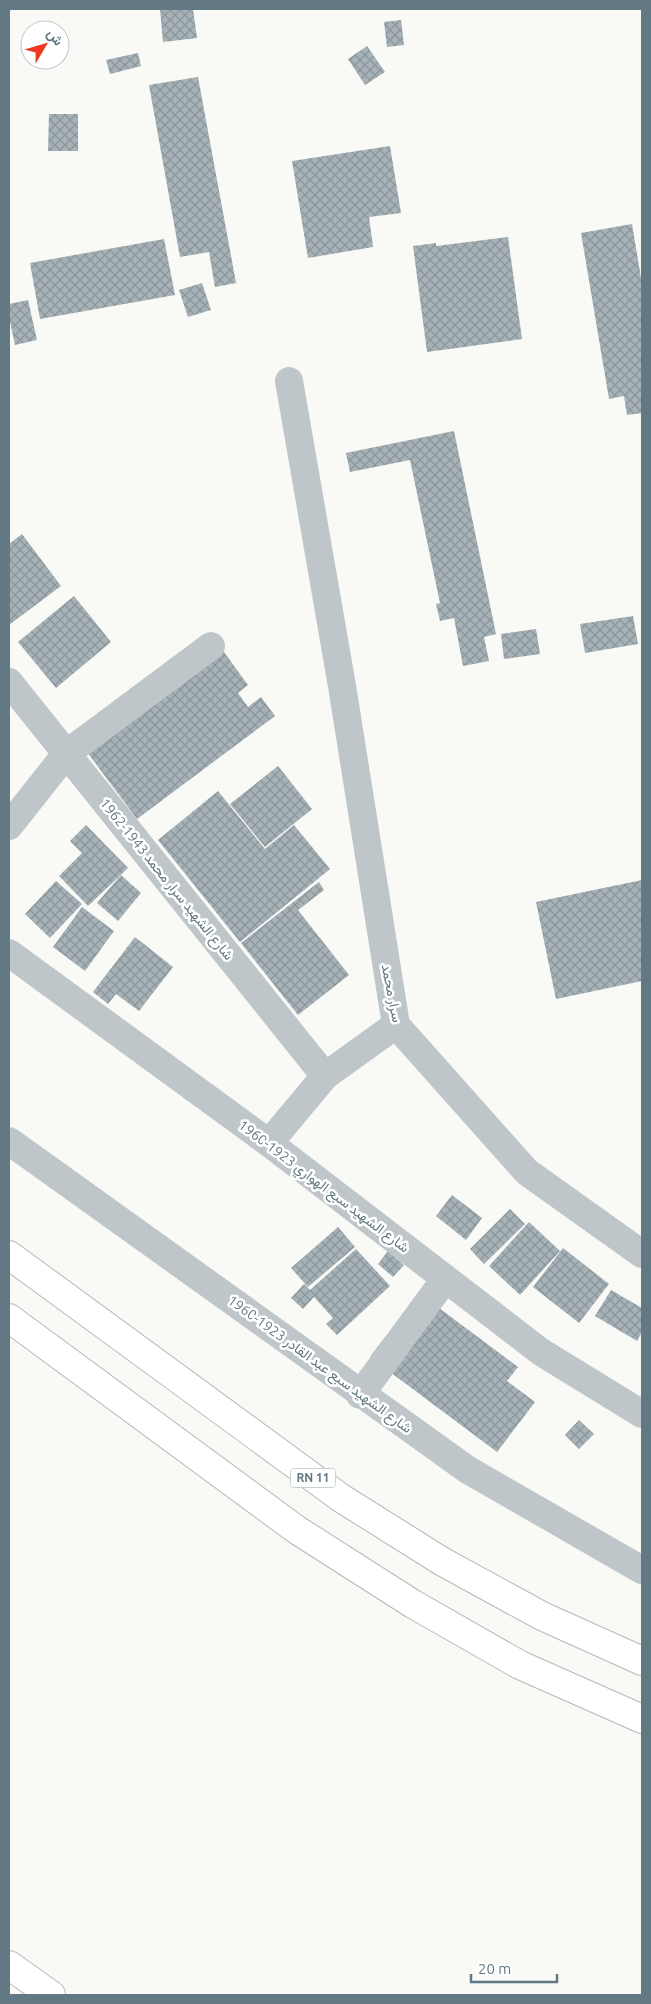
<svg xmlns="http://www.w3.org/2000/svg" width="651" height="2004" viewBox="0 0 651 2004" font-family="Ubuntu,Vazirmatn,sans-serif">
<defs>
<pattern id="building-cross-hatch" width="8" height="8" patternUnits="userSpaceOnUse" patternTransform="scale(1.25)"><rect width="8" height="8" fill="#a6b2b7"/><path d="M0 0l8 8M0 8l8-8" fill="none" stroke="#8b969a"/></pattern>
</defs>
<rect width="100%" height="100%" fill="#f9f9f6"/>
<!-- building -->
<path fill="url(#building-cross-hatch)" d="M160,9H193L197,38L163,42Z
M401,20L404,45L387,47L384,22Z
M367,46L385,72L365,85L348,59Z
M138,53L141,66L110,74L106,60Z
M198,77L236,283L215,287L209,252L180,257L149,85Z
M49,114H78V151H48Z
M390,146L401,213L369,217L373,247L308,258L292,161Z
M632,224L642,284V413L627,415L624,396L609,399L581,233Z
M508,237L522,339L427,352L413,246L436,243V246Z
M164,239L175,295L40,319L30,263Z
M202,283L211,310L188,317L179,290Z
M28,300L37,340L15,345L9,317V304Z
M454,431L496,634L484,637L489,661L463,666L454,618L440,621L436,604L440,603L410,460L350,472L346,453Z
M22,534L61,586L9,625V544Z
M74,596L111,642L56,688L18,642Z
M633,616L638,644L585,653L580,624Z
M536,629L540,654L504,659L501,634Z
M213,637L248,685L238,693L248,707L261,697L275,716L137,819L84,748L129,690L175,656L179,662Z
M278,766L312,809L265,847L230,804Z
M218,791L265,849L294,825L330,869L240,942L158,840Z
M86,825L128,868L88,906L59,876L82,853L70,841Z
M121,875L141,893L118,921L97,903Z
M642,880V981L556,999L536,902Z
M56,881L82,904L50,938L25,914Z
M319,882L324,890L298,910L349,975L298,1015L241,943Z
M82,907L114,931L85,971L53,947Z
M135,937L173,967L139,1011L116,994L108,1004L93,992Z
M452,1195L482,1218L466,1240L436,1216Z
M510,1209L525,1224L484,1264L470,1249Z
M529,1222L560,1251L520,1295L489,1266Z
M338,1227L355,1247L308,1287L291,1268Z
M563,1248L609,1284L579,1323L533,1287Z
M356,1249L390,1286L337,1335L326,1324L333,1318L314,1297L303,1309L291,1298L304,1284L310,1290Z
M388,1251L404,1265L393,1277L378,1264Z
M611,1290L642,1308V1332L637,1341L595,1316Z
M427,1299L518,1367L507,1381L535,1402L497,1452L370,1357L385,1337L394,1343Z
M579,1420L594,1434L579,1449L565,1435Z"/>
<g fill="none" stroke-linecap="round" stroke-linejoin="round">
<!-- secondary casing -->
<g stroke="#b4bcc0" stroke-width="30">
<path id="secondary" d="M9,1965L51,1995"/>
</g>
<!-- highway casing -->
<g stroke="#b3b9bc" stroke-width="30">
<path id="highway" d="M9,1255L341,1498L443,1562L542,1616L642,1661
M9,1318L297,1530L413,1604L520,1665L642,1719"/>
</g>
<!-- street -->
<path stroke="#bfc6c9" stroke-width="28" d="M289,381L342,686L396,1025L527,1172L642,1254
M9,682L325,1076
M9,826L66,754L211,646
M9,953L269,1143L541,1352L642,1414
M9,1141L468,1470L642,1570
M269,1143L325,1076L396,1025
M360,1395L445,1279"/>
<!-- secondary -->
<use href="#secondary" stroke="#fff" stroke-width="28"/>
<!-- highway -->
<use href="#highway" stroke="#fff" stroke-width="28"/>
</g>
<g text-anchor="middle" stroke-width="5" stroke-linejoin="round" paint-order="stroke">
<!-- shield labels -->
<rect fill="#fff" stroke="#91a1a8" stroke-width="1" x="290.5" y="1468.5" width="45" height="19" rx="4"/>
<g font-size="12" font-weight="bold" fill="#627983">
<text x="313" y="1482">RN 11</text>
</g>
<!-- street labels -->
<g font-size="14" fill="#627983" stroke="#fff">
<text transform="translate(167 879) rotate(51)" y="5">شارع الشهيد سرار محمد 1943-1962</text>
<text transform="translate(392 993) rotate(79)" y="5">سرار محمد</text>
<text transform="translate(324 1186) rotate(37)" y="5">شارع الشهيد سبع الهواري 1923-1960</text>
<text transform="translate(320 1364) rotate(36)" y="5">شارع الشهيد سبع عبد القادر 1923-1960</text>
</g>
</g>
<!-- border -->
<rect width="651" height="2004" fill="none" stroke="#627983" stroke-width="20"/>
<!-- north arrow -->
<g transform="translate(45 45) rotate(52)"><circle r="24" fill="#ffffff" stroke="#c0c9cd"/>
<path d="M0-4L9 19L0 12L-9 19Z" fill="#ee3821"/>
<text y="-8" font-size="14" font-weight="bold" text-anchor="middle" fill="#627983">ش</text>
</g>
<!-- scale -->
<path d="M471 1974v8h86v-8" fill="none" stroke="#627983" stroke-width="2.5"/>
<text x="478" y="1974" font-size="15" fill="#627983" stroke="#ffffff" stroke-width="4" paint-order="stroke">20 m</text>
</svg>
